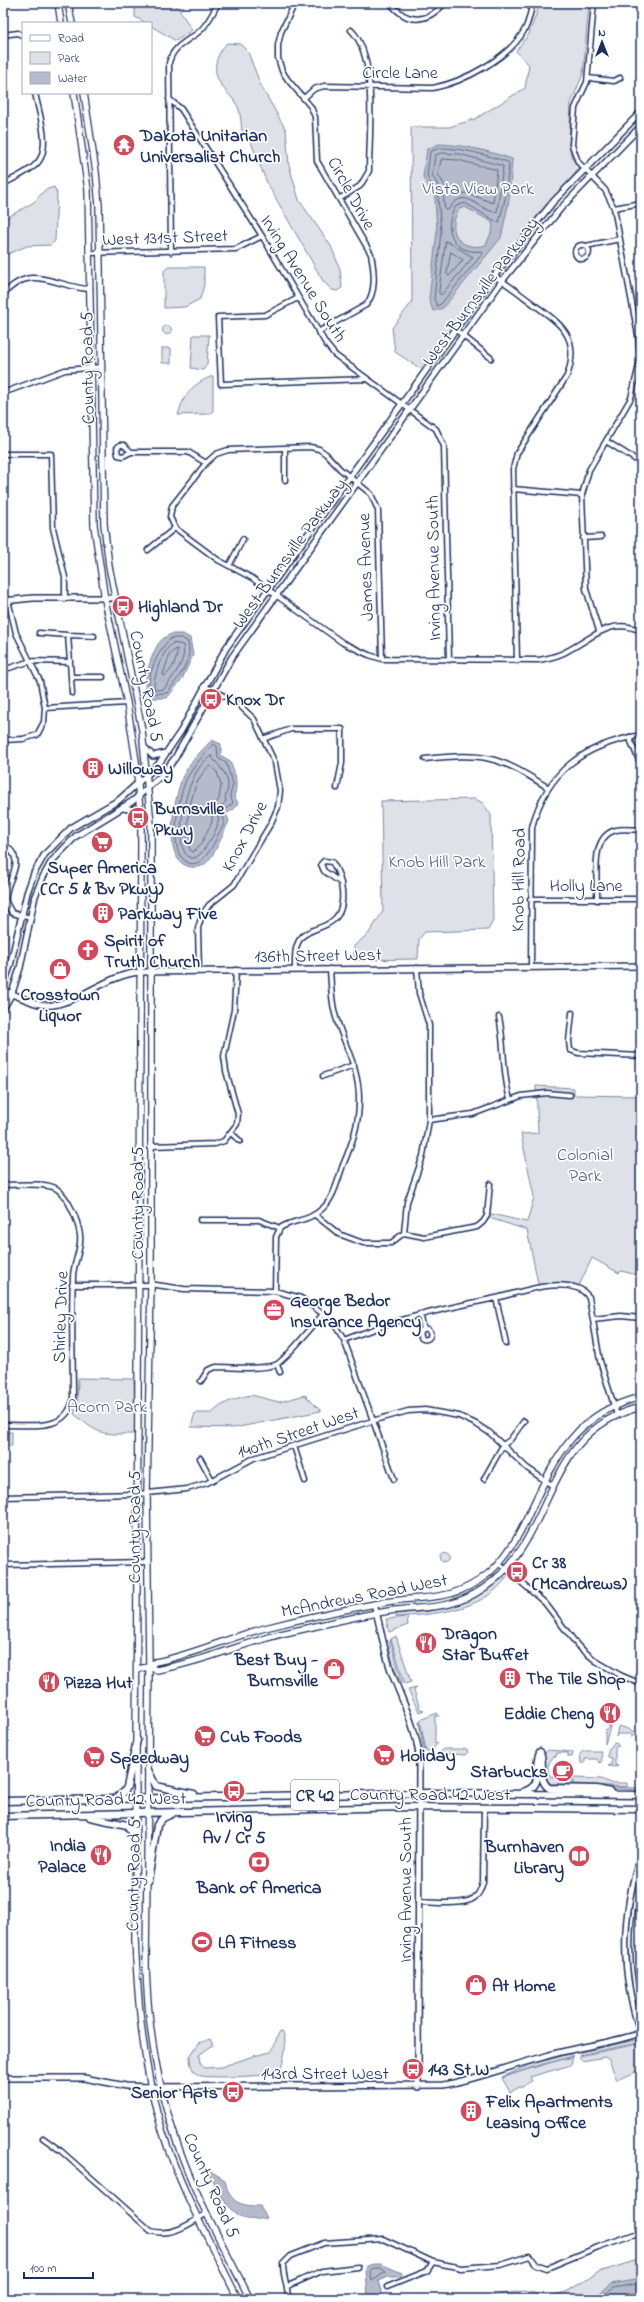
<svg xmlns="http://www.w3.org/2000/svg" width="644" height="2302" viewBox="0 0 644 2302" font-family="'Indie Flower',sans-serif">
<rect width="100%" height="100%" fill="#fff"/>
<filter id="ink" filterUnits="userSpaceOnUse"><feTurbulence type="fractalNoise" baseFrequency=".025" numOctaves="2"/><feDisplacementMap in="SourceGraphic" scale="8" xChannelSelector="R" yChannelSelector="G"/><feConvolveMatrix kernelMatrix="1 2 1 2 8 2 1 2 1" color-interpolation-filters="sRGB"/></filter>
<g filter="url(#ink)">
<!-- green -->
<path fill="#dee1e7" stroke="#7c88a2" d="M135,3H175L192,30L176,41L151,26V23H146L135,17Z
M540,3H589L583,74L571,103L569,144L572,159L580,167L421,369L395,352L392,328L412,302L411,127H449L475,119L525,88L529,65L516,51L529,34Z
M227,43L240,44L248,52L261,86L286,130L289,165L299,200L331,246L340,269L342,288L337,291L332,290L323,281L267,183L250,140L242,132C241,124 241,114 238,107C234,98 226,93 221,85C211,70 216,55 227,43Z
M54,187L57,193L55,241L51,245L27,246L3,256V220L34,202L45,190Z
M168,267H204V285L200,299L185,307L164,308V271Z
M162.5 330a4.5 4.5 0 1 1 9 0a4.5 4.5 0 1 1-9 0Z
M193,335H209L207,365L203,370L191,368Z
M162,348H171V363H162Z
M213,376V411L209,414L178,415C184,394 192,384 213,376Z
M475,799L483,803L491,815L493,921L488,930L425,932L419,939L418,959L354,960V946L369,933L383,911L381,801Z
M3,915C12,930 8,951 3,967Z
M536,1086L574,1088V1095L641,1096V1276L621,1271L619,1273L592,1258L578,1288L563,1286L539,1288L527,1230L486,1217L487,1213L527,1222L534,1197L521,1134L538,1133Z
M78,1378L134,1379L135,1434C101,1434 100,1436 74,1414L77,1402Z
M251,1395L279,1402L305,1395L321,1411L234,1428L191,1427L195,1413H212C223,1402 236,1398 251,1395Z
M4,1432H12V1446H5Z
M440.5 1558a4.5 4.5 0 1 1 9 0a4.5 4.5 0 1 1-9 0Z
M494,1574L496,1576L480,1587L454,1600L453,1598Z
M507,1577C483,1612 434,1614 396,1617V1614C424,1611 448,1611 474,1598C483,1594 499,1578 507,1577Z
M407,1617L408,1625L389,1632L386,1619Z
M396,1636L411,1682L405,1684L391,1639Z
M390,1639L403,1684C397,1680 386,1645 390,1639Z
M417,1688L414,1690L420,1709L424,1710L419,1712L408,1690Z
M437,1713L439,1716H435V1743H438L431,1751H426L420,1720Z
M606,1719L611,1724L605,1744V1731L609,1727L608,1724L606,1725Z
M419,1721L425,1751L423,1749Z
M620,1726L640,1734L641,1739L636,1735L632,1736L631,1738V1734H617L616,1737L618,1727Z
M613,1744L616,1743L619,1746L615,1747V1765L618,1766L616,1767L608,1766L611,1765L612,1758L608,1757V1750Z
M444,1749H467L468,1753L466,1755L439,1753Z
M548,1750L573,1752L572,1757H568V1753H557L556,1757L554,1756C549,1762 545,1768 551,1777L572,1778V1784H547L544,1778V1754Z
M583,1751H601L602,1761L600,1763L597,1759H585V1763H581L580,1754Z
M573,1778L601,1779L611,1783H627V1787L573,1784Z
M549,1785L641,1788V1790L552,1787Z
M280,2031L283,2032C288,2046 284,2059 279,2073C270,2076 204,2079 198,2075C191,2070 190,2063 190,2056L199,2043L210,2039L213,2045L199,2055L200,2063L204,2068L221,2067L253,2056L271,2052C276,2046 275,2038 280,2031Z
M636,2040L637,2043L579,2055L581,2052Z
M638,2044L641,2050V2069L617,2080L609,2060L605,2057L582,2061L579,2056Z
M570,2054L573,2056L502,2077L529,2065Z
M573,2057L571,2065L530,2077L532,2081L510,2092L502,2078L539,2065Z
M641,2259V2299H434L443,2296H489L523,2291L549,2296L566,2292L599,2272Z"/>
<!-- water -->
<path fill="#b5bbca" stroke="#77839f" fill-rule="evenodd" d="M439,144C465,145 488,151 512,159L509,200L501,238L443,308L433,311L429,299L437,231L435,198L423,177L427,149ZM465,207L492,222L493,228L486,245C461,252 445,233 459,209Z
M171,634H183L190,638L193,655L182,679L167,698H149C139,691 151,656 157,646C160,640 165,637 171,634Z
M212,740L221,744V755C224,758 227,758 229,761C236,770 238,786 234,796L238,803L234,809L226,814L229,821C222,835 216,854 205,864C200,868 193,868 187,866C161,857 175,798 182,778C188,764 201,751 212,740Z
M207,2169L225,2180C229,2202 239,2206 260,2206L266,2218C261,2219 252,2220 247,2219C228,2213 214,2186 207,2169Z
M373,2264H381L402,2273L401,2277H388L378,2281L381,2291L380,2299H368L366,2270L367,2266Z
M641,2279V2299H592L611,2284Z"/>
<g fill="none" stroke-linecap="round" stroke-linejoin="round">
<!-- shore -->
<path stroke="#596789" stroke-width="1" d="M440,148C464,148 485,155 508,162L509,165L505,199L499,223L465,203L456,206C441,228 454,255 481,251L483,253L441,304L437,306L434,299L441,231L438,197L427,176L430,152Z
M441,153L459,154L503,166L497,212C478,212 465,183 448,210H445L443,194L432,175L435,156Z
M442,159L458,160L497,170L493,203L467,193L450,195L438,174Z
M446,241L473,257L441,295L439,293Z
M451,252L463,260L449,276L447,274Z
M172,638H181L187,641C195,659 177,679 167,693L151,694C143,681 160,645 172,638Z
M173,643L183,645C187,661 173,676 164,689L155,690C151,680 163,649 173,643Z
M177,649C179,657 171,673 164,676L163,674L170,654Z
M213,744L217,746L218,758L226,763L233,784L230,796L233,803L222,812C222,816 224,818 224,821C225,825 219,832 218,835C212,847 199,876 182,858C169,844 179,794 187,778C194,765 204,755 213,744Z
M211,756C217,764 228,773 228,786C228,792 224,795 226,801L218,810C217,815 219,818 218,822C217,830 209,843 204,849C191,869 181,852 181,836C180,814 190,768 211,756Z
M210,766L217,772L221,785L219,799L212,809V822L201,844L193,852L190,850C183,831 191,777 210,766Z
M374,2268H381L386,2272L372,2281L370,2271Z
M599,2299L613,2288L641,2283"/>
<!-- minor casing -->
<g stroke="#1b2f5e" stroke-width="7">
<path id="minor" d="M295,3L281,32L278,45V58L282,71L288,80L311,107L315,117L317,161L371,254C374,270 377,292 366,305L318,332
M390,3C408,25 427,23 445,3
M594,3L587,82L575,108L572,145L578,162L605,190L614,208L638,335L640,361L631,398L589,470L582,495L586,589L599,631
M639,3H641
M3,35L18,33L23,36
M588,78L614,81L620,78
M304,98L314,89L324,86L433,88C463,82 510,58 525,29C529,22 530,12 533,3
M169,99L181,109L262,236L326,344L335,355L436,429L444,446L449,660
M3,184C13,179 24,174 33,167C54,153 39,114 35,93
M339,199L360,186L369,171C369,134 378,56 351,30
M614,208L641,203
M575 252a7 7 0 1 1 14 0a7 7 0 1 1-14 0Z
M586,246L620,239
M171,252L169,63C173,45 189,41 201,30C209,22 213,13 218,3
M90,253L236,249L262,236
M494,276C508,284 520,294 532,303C561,324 581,337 567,376L517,453L513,469L517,661
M3,295C32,261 56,288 90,289
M298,298L265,315L218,317L221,384L367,379
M456,330L491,358
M3,393L65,370L101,367
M606,441L641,463
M285,448V480
M131,452L124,445H120L117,448L118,455L123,456L131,452H188L206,463
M3,454H51L53,528L65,577V599
M513,489L582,495
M175,528L218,560L252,578L343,643L369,655L382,659L539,660C550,658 560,656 569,650C594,637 611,617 641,631
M175,528L170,517L172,506L206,463L216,454L228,450L310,447L319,449L326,454L340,469L371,494L378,510L382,659
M583,538L601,537
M148,550L175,528
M229,566L243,539
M39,633L68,635
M70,662L68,635L94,636
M3,670L31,661L70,662L72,693
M71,677H103
M45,708L127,703
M629,737L641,765
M263,739L291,729H342V763L337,788
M3,740L23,739L37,735L44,722L45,708L40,681L16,633L8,600
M425,759C484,753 497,755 547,787
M3,843C31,863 3,879 6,901C7,905 10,909 12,913L31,918
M530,899H641
M597,900C598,879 589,837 616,830C623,828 633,830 641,830
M531,967L532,827C547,770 584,745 641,735
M295,969C295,959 294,948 300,939C307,929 323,929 332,921C349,909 342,876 332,862L324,861L321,864L324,871L341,883
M199,970L198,928L202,915L209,905L234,885L271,823L278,807L280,791L275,763L254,719L236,702L204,686
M572,1013L569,1041L570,1050L578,1053L641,1056
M499,1017C505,1044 502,1072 510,1099
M323,1076L354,1065
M429,1120L473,1114L521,1096L547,1093L570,1095
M232,1134L240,1141
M151,1146L215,1144L224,1141L237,1124L238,1114L226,1071L224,1056L234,1010L236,970
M3,1185C16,1185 47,1182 57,1189C69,1198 78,1221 80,1235C82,1250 73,1263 73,1277C71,1318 73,1359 73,1400C65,1433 30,1424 3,1425
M315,1215L339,1234L363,1243H391L404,1233L424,1237L477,1227L483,1222L487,1216L490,1184
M200,1220H259L280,1228C294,1219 309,1222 323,1208C334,1198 338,1179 343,1165C352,1144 359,1124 359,1101C360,1069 343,1043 335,1014C331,999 331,984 330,969
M404,1233L407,1202L423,1156L429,1120V1025L419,993L417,968
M72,1285H156L184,1289L275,1291L301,1298L323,1314L336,1327L344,1340L394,1479
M3,1286V1425
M275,1291L276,1237L280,1228
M496,1298L506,1344
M420,1314L424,1329
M593,1319L621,1316L641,1318
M419.5 1334a5.5 5.5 0 1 1 11 0a5.5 5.5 0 1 1-11 0Z
M344,1340C396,1319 442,1309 496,1298C521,1292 552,1280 577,1288C582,1289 585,1293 589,1297L600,1361L617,1415
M277,1365L280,1372
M201,1381L208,1370L216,1367C235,1367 257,1370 275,1365C283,1363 315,1323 323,1314
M294,1446L305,1481
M200,1458L212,1480
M484,1479L503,1445L510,1440L524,1421
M3,1497L138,1494L187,1489L207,1483L254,1458L372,1421L408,1411L425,1410L459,1416L476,1424L490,1433L527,1468L553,1486
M499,1563L545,1603L578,1646L596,1661L620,1675L641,1684
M3,1565L147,1562
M418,1902C432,1902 464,1906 474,1898C480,1894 481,1888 483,1882L484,1808
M43,2138L61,2151L151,2231C172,2237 190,2224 207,2213
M288,2286L322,2271L358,2267
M387,2287L427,2271L433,2262
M288,2299C288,2286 283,2277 283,2264L291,2256L324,2243L383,2239L433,2262L461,2268L501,2265L530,2256L536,2264L547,2268L598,2247L641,2232"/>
</g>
<!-- tertiary casing -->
<g stroke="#1b2f5e" stroke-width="8">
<path id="tertiary" d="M3,601L33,598H115
M144,747L153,756L166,753
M123,808L134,810L141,816
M3,987L10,966L27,893L34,873L45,854L71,828L119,800L158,765L181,731L226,648L494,276L553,202L641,112
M3,991C19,995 36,1007 53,1005C83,1000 109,974 141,972L641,966
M3,1009L12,993L20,968L35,896L43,877L52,861L76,836L133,801L163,774L175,758L232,657L502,281L561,208L641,126
M374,1604C381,1628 384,1653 393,1676C403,1703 416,1727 419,1756L418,2087
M641,1854C621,1914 620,1974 641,2034
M641,1895C635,1928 634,1961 641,1994
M3,2078H84L126,2086L150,2087L443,2085C477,2079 509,2066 543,2057C575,2047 609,2044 641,2033"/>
</g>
<!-- secondary casing -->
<g stroke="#1b2f5e" stroke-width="8">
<path id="secondary" d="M58,3L61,23
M68,3L72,23
M74,93L88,190L94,525L105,600L127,703L136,761L141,825C142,1196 137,1567 135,1939C138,2005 143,2070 163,2133C181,2191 212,2245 238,2299
M84,93L96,172L99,206L104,524L109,566L142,730L151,824V1285L147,1493L149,1667L146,1967C148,2033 159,2097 183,2159C201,2207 227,2253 250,2299
M149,1667L155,1662C193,1655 227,1638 265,1628C304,1618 346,1609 386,1602C427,1595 452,1603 489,1573C507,1557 518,1538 528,1516C555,1459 574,1413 641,1397
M137,1669L149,1667L157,1670L175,1666C212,1658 247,1642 285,1633C319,1626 354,1616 389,1611C425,1606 451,1611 484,1588C558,1538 540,1431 641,1407"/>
</g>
<!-- trunk casing -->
<g stroke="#1b2f5e" stroke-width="9">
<path id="trunk" d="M540,1752C545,1763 537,1780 549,1788L597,1789L610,1792
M148,1770L156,1786L194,1794
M523,1792C546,1785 532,1769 540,1752
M116,1798L124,1792L127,1787L137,1740
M3,1801L428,1793L641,1795
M3,1816L408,1807L641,1809
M90,1817L127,1825L136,1838
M148,1881L157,1825L163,1818L172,1814"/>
</g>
<!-- minor -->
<use href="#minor" stroke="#fff" stroke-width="4"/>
<!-- tertiary -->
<use href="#tertiary" stroke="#fff" stroke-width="5"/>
<!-- secondary -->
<use href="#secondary" stroke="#fff" stroke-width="5.5"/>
<!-- trunk -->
<use href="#trunk" stroke="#fff" stroke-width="6"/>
</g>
</g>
<!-- icons -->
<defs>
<g id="temple-disc" transform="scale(1.15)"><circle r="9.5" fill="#d1495b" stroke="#fff"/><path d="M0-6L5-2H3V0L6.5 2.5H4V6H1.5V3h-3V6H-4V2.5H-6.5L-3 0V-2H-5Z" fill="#fff"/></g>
<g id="bus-disc" transform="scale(1.15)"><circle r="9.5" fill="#d1495b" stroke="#fff"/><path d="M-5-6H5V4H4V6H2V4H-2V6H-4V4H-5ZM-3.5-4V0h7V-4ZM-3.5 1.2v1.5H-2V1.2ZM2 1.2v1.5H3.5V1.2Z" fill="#fff"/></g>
<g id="building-disc" transform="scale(1.15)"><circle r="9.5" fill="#d1495b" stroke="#fff"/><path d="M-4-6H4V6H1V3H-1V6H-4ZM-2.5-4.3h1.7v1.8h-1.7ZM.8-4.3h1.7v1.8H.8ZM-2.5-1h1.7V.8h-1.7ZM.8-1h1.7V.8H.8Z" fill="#fff"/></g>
<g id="supermarket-disc" transform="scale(1.15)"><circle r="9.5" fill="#d1495b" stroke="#fff"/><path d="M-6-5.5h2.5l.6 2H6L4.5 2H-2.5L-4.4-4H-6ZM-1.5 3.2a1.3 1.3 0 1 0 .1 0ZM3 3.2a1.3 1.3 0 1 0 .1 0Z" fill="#fff"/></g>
<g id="church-disc" transform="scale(1.15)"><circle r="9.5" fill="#d1495b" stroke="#fff"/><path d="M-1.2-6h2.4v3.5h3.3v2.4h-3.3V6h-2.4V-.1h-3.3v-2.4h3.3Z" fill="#fff"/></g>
<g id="shop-disc" transform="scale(1.15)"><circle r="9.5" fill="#d1495b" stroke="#fff"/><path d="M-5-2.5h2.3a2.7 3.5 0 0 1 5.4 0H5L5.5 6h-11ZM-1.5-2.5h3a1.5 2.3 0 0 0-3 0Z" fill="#fff"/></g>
<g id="office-disc" transform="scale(1.15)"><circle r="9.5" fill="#d1495b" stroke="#fff"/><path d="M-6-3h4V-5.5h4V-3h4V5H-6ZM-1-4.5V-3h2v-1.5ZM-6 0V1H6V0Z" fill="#fff"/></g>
<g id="restaurant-disc" transform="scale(1.15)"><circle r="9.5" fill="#d1495b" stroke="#fff"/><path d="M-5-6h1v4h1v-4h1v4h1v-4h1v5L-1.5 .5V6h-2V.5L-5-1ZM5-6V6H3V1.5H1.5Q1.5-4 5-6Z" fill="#fff"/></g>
<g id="cafe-disc" transform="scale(1.15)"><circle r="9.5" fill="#d1495b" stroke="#fff"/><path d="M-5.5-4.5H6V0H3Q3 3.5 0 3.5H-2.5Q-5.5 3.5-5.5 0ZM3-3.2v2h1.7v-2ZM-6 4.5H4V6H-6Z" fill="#fff"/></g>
<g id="library-disc" transform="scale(1.15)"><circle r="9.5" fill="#d1495b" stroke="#fff"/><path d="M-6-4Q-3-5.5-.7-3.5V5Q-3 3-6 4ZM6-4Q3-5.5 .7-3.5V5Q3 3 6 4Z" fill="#fff"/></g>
<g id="bank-disc" transform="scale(1.15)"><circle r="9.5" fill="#d1495b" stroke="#fff"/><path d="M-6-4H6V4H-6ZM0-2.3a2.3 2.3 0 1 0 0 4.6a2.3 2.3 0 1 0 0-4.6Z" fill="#fff"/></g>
<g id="stadium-disc" transform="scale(1.15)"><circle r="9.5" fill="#d1495b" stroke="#fff"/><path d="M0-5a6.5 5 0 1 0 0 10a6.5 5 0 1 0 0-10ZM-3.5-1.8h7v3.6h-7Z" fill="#fff"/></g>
</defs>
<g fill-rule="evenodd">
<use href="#temple-disc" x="124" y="145"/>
<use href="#bus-disc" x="123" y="606"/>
<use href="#bus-disc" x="211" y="699"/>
<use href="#building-disc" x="93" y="768"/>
<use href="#bus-disc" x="138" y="818"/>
<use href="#supermarket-disc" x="102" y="842"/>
<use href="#building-disc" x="103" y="913"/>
<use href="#church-disc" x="88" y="950"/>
<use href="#shop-disc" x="60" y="969"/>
<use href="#office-disc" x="274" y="1310"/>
<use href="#bus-disc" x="517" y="1572"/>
<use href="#restaurant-disc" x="426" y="1643"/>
<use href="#shop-disc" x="334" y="1669"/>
<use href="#building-disc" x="510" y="1678"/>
<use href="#restaurant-disc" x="49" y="1682"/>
<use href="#restaurant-disc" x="610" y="1713"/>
<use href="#supermarket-disc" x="205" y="1736"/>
<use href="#supermarket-disc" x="384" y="1755"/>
<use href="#supermarket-disc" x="94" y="1757"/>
<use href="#cafe-disc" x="563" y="1771"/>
<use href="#bus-disc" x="234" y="1791"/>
<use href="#restaurant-disc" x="101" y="1855"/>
<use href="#library-disc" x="579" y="1856"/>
<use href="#bank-disc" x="259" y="1862"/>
<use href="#stadium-disc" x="202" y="1942"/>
<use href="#shop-disc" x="476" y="1985"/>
<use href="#bus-disc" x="413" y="2069"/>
<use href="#bus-disc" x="233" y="2092"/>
<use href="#building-disc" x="471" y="2111"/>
</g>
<g text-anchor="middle" stroke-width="3.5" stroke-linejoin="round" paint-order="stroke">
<!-- shield labels -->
<rect fill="#fff" stroke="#5f6d8e" stroke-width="1" x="291" y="1780" width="48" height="30" rx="3"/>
<g font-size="17" font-weight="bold" fill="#1b2f5e">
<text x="315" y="1801">CR 42</text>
</g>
<!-- street labels -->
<g font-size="18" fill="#1b2f5e" stroke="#fff">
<text x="400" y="78">Circle Lane</text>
<text transform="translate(352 193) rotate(61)" y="6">Circle Drive</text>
<text transform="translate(165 237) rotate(-2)" y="6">West 131st Street</text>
<text transform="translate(304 278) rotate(58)" y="6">Irving Avenue South</text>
<text transform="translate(480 291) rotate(-53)" y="6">West Burnsville Parkway</text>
<text transform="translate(87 368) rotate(-91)" y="6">County Road 5</text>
<text transform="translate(289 553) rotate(-54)" y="6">West Burnsville Parkway</text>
<text transform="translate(365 567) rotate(-92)" y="6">James Avenue</text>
<text transform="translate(433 568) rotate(-91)" y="6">Irving Avenue South</text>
<text transform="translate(147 686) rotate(79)" y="6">County Road 5</text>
<text transform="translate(244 836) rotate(-62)" y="6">Knox Drive</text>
<text transform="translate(518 880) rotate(-89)" y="6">Knob Hill Road</text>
<text x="586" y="891">Holly Lane</text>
<text transform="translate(318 955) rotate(-1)" y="6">136th Street West</text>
<text transform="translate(137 1203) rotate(-90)" y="6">County Road 5</text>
<text transform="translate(60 1317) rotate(-88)" y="6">Shirley Drive</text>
<text transform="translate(298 1432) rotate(-19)" y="6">140th Street West</text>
<text transform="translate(134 1527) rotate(-90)" y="6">County Road 5</text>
<text transform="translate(364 1595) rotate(-11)" y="6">McAndrews Road West</text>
<text x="430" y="1800">County Road 42 West</text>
<text transform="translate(106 1799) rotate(-1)" y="6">County Road 42 West</text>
<text transform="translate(133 1875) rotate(-89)" y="6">County Road 5</text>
<text transform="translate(405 1890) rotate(-90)" y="6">Irving Avenue South</text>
<text x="325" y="2079">143rd Street West</text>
<text transform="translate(212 2185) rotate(66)" y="6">County Road 5</text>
</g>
<!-- poi labels -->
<g font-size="18" font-weight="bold" fill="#1b2f5e" stroke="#fff" text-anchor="start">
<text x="140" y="141">Dakota Unitarian<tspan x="140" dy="21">Universalist Church</tspan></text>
<text x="138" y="612">Highland Dr</text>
<text x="226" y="705">Knox Dr</text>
<text x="108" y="774">Willoway</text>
<text x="154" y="814">Burnsville<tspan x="154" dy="21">Pkwy</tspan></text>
<text x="102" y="873" text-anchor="middle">Super America<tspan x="102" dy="21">(Cr 5 &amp; Bv Pkwy)</tspan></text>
<text x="118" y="919">Parkway Five</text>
<text x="104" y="946">Spirit of<tspan x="104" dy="21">Truth Church</tspan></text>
<text x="60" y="1000" text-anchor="middle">Crosstown<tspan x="60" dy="21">Liquor</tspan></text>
<text x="290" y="1306">George Bedor<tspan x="290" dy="21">Insurance Agency</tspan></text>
<text x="532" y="1568">Cr 38<tspan x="532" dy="21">(Mcandrews)</tspan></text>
<text x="442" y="1639">Dragon<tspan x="442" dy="21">Star Buffet</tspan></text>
<text x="318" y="1665" text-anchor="end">Best Buy -<tspan x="318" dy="21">Burnsville</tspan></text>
<text x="526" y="1684">The Tile Shop</text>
<text x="64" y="1688">Pizza Hut</text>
<text x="594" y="1719" text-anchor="end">Eddie Cheng</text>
<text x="220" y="1742">Cub Foods</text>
<text x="400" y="1761">Holiday</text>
<text x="110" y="1763">Speedway</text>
<text x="548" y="1777" text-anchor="end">Starbucks</text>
<text x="234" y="1822" text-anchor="middle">Irving<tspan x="234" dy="21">Av / Cr 5</tspan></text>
<text x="86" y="1851" text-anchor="end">India<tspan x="86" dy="21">Palace</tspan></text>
<text x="564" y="1852" text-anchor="end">Burnhaven<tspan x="564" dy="21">Library</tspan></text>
<text x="259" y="1893" text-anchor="middle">Bank of America</text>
<text x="218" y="1948">LA Fitness</text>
<text x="492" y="1991">At Home</text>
<text x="428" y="2075">143 St W</text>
<text x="218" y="2098" text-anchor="end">Senior Apts</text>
<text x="486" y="2107">Felix Apartments<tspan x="486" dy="21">Leasing Office</tspan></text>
</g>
<!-- park labels -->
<g font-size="18" fill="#4c5c80" stroke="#fff">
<text x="478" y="194">Vista View Park</text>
<text x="437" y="867">Knob Hill Park</text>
<text x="585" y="1160">Colonial<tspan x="585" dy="21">Park</tspan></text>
<text x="107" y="1412">Acorn Park</text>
</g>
</g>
<!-- margin -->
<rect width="644" height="2302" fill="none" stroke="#fff" stroke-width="16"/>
<rect x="8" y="8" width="628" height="2286" fill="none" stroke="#1b2f5e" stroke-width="1.5" filter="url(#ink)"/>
<!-- legend -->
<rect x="22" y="22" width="130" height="72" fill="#ffffff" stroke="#a4acbf"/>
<rect x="30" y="35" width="20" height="6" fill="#ffffff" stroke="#a4acbf"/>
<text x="58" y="42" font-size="12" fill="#1b2f5e">Road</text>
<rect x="30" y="52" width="20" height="12" fill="#dee1e7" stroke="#a4acbf"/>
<text x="58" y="62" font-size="12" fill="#1b2f5e">Park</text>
<rect x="30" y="72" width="20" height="12" fill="#b5bbca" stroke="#a4acbf"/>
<text x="58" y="82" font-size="12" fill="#1b2f5e">Water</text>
<!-- north arrow -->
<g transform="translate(602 42)" stroke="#ffffff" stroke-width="3" paint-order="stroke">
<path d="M0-3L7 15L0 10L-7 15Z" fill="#1b2f5e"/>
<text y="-6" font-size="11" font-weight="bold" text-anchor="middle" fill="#1b2f5e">N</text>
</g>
<!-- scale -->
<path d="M24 2272v6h69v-6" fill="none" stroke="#1b2f5e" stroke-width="2"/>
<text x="30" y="2272" font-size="12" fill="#1b2f5e" stroke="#ffffff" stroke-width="3" paint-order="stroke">100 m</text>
</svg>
